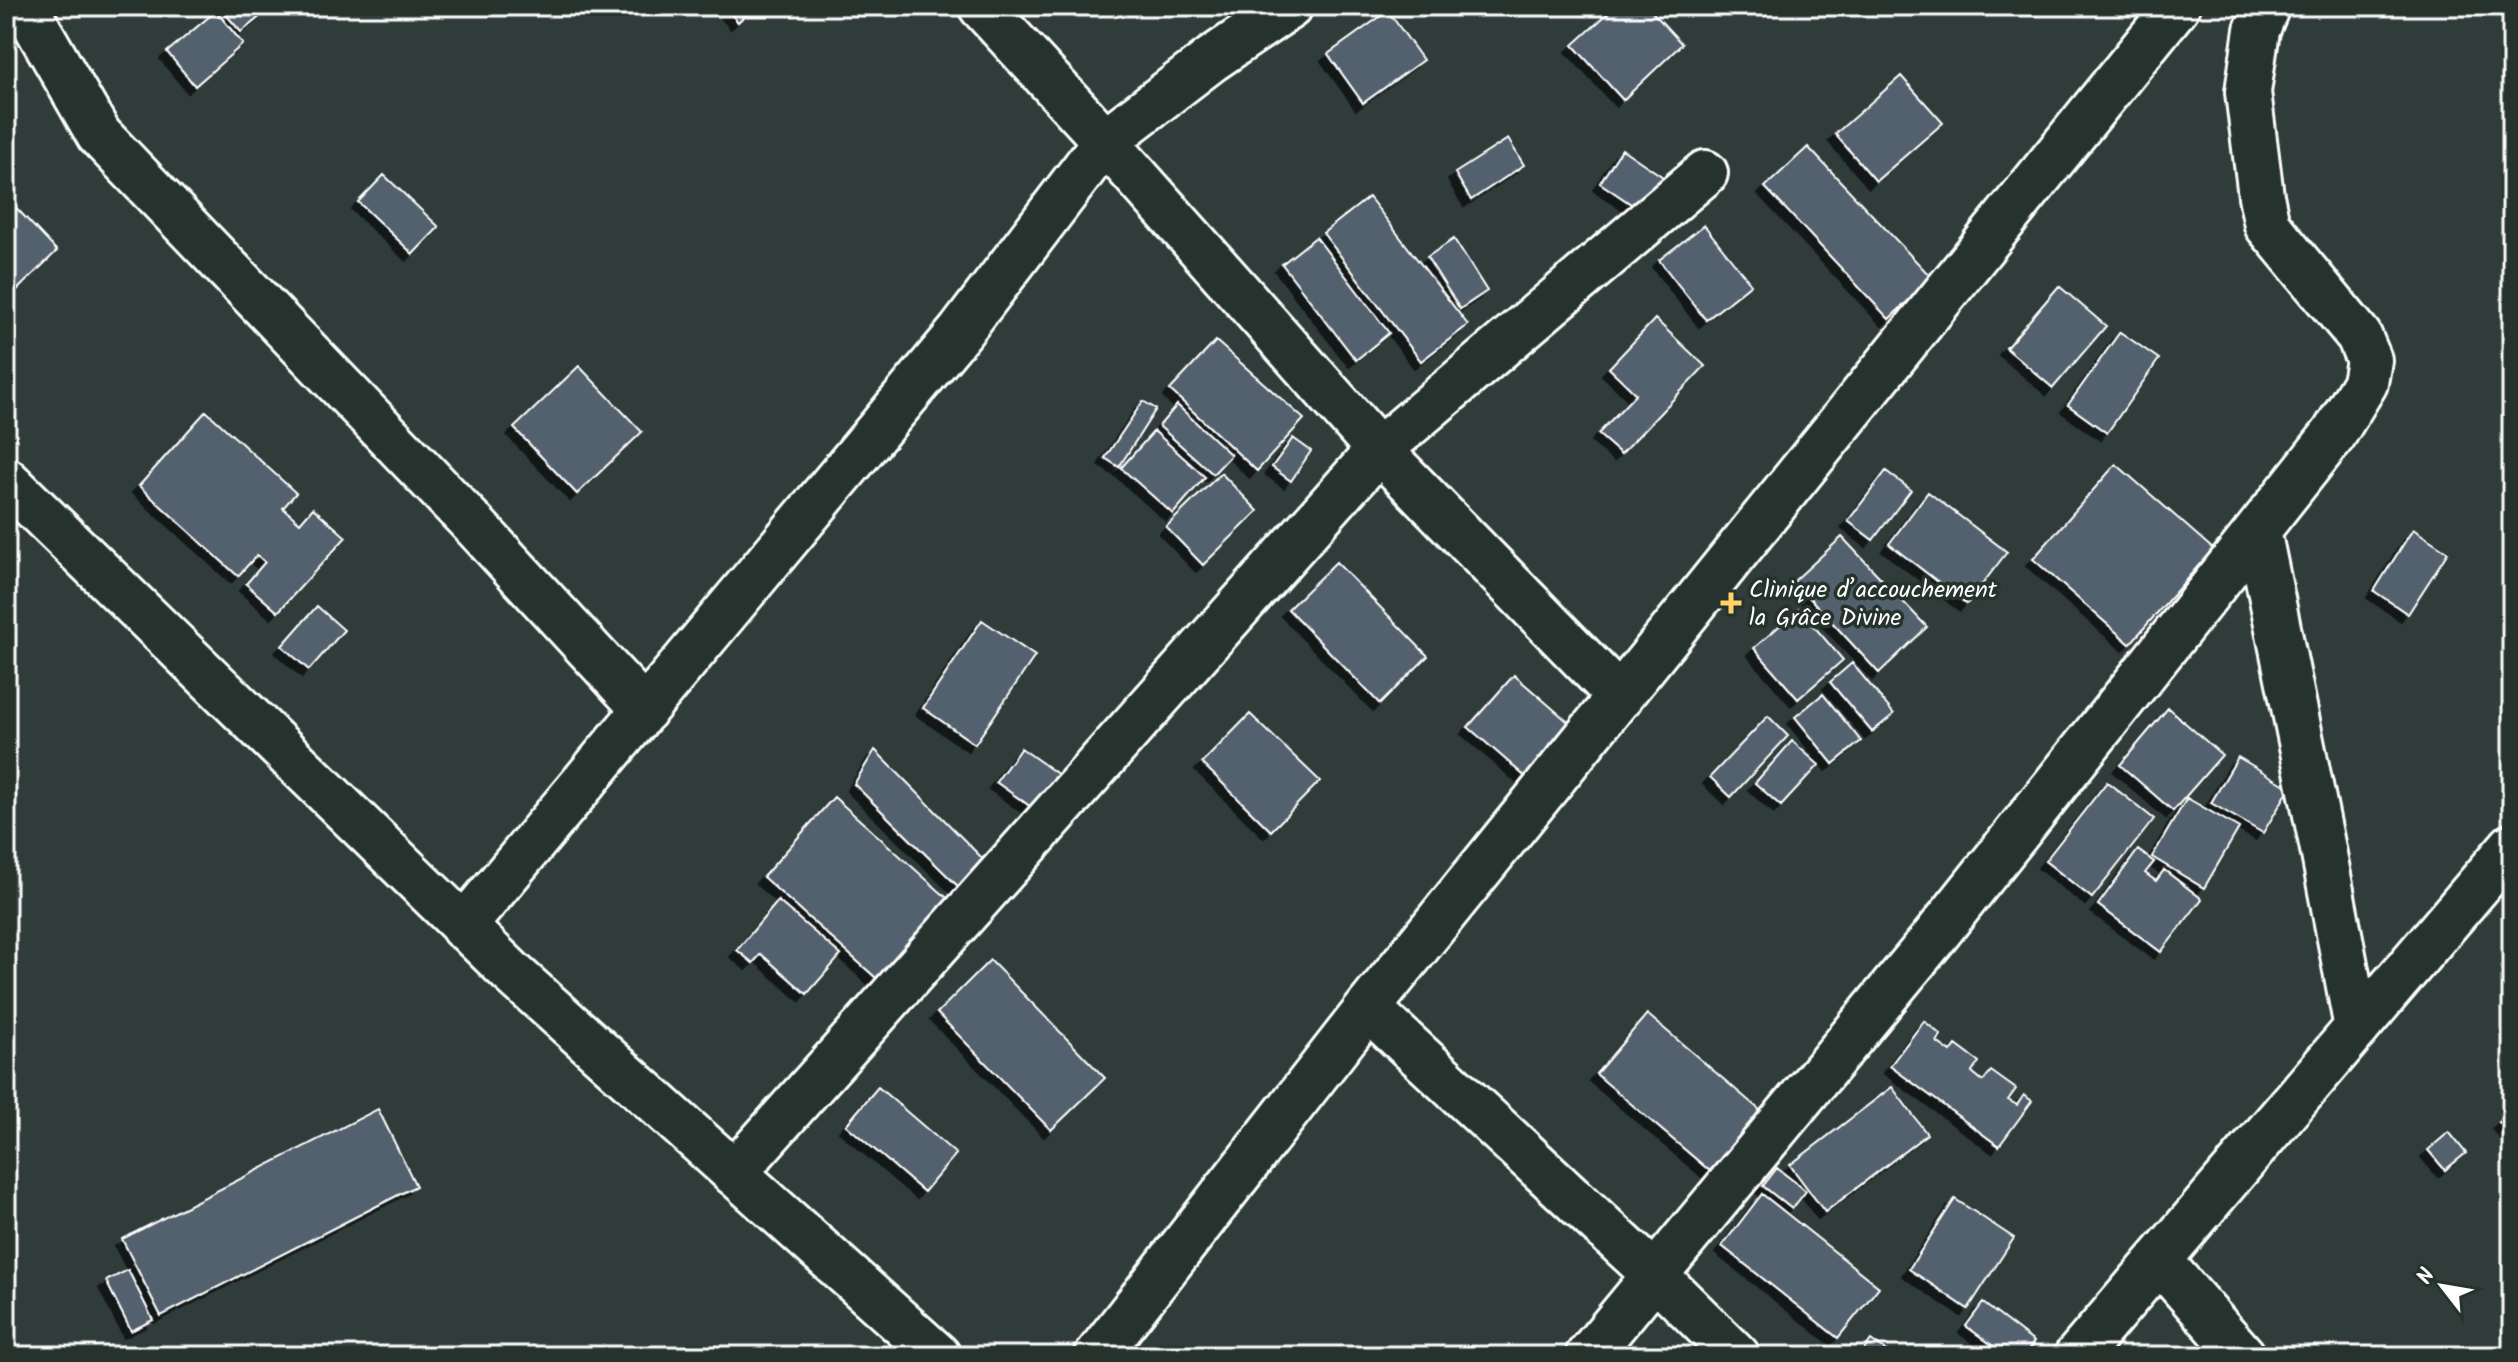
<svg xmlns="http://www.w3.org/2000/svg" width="2518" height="1362" viewBox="0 0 2518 1362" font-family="Kalam,sans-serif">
<defs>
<filter id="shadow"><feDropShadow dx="-7" dy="7" stdDeviation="0" flood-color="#0009"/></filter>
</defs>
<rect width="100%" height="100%" fill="#2f3c3a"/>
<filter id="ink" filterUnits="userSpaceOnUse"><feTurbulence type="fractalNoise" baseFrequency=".0125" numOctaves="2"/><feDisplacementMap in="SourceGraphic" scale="16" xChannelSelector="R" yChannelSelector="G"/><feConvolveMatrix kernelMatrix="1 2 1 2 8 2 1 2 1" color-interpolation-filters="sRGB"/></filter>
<g filter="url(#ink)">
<!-- building -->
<path fill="#53606d" stroke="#fff" stroke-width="2" filter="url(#shadow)" d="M230,6H273L241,32L223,11Z
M724,6H755L738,22Z
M1616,6H1647L1682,44L1623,100L1573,45Z
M216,11L243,44L195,86L167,52Z
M1388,11L1423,60L1363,103L1328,54Z
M1901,76L1943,123L1876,181L1835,134Z
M1508,139L1524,165L1471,200L1455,173Z
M1808,147L1932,278L1889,319L1765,187Z
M1622,149L1666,179L1643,212L1600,183Z
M384,175L439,227L413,254L358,202Z
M6,197L57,251L17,290L6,279Z
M1369,197L1468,325L1421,361L1323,233Z
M1704,225L1751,284L1706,320L1659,260Z
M1316,237L1389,333L1356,360L1282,264Z
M1454,239L1487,291L1460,309L1427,257Z
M2059,286L2106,326L2053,388L2006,348Z
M1655,319L1705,366L1621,454L1598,434L1636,394L1609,368Z
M2120,332L2159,359L2107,433L2068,405Z
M1216,341L1304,419L1257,471L1170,390Z
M579,366L642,432L577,494L514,428Z
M1143,401L1156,409L1119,467L1105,458Z
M1177,405L1231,455L1213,474L1159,426Z
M206,411L296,493L283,508L300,523L313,508L346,537L278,612L246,584L265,562L257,555L238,576L139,486Z
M1154,431L1205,477L1173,514L1121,468Z
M1293,438L1311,451L1291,481L1272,467Z
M2116,464L2213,549L2130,644L2033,559Z
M1886,471L1911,490L1873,540L1848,521Z
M1221,473L1258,511L1203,565L1166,527Z
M1928,492L2007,552L1967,604L1889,544Z
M2413,529L2448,552L2408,614L2374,591Z
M1842,537L1927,627L1879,673L1794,581Z
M1336,562L1428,656L1380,704L1288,609Z
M317,606L344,630L309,670L282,646Z
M1799,609L1843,660L1798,699L1754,648Z
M982,620L1035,656L975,744L923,708Z
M1852,663L1894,714L1872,732L1830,682Z
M1514,675L1573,726L1528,779L1468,727Z
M1823,694L1861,741L1833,764L1795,717Z
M2168,708L2222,755L2173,811L2120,765Z
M1250,714L1320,781L1271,831L1202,763Z
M1768,716L1788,736L1731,797L1710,777Z
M1792,741L1819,765L1781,806L1755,783Z
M1021,748L1059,775L1034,809L996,782Z
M875,750L986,862L968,896L854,784Z
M2238,757L2290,788L2263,833L2211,803Z
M2107,782L2154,819L2092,898L2045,861Z
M834,797L955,905L884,985L763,877Z
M2187,798L2239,828L2204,888L2152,857Z
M2138,850L2154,862L2145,873L2156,881L2164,870L2202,899L2161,952L2098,905Z
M778,901L841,955L807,994L761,954L753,963L737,950Z
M990,960L1105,1078L1051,1130L937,1013Z
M1647,1014L1761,1111L1710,1171L1596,1074Z
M1924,1021L1941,1035L1937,1042L1951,1052L1956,1045L1979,1062L1972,1072L1983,1081L1991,1071L2016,1089L2008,1100L2017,1105L2024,1095L2032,1101L1999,1146L1890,1066Z
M878,1087L956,1154L924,1192L846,1125Z
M1892,1087L1927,1134L1825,1212L1790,1165Z
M378,1109L416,1186L161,1316L122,1239Z
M2512,1110V1136L2499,1122Z
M2449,1132L2466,1153L2445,1170L2428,1150Z
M1777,1168L1806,1191L1792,1209L1763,1186Z
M1762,1194L1879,1287L1838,1338L1722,1246Z
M1955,1199L2014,1238L1968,1309L1909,1269Z
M128,1270L153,1320L131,1331L106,1281Z
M1983,1303L2034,1342L2024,1356H2007L1966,1326Z
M1871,1340L1893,1356H1860Z"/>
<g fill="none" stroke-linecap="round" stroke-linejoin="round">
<!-- minor casing -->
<g stroke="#fff" stroke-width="50">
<path id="minor" d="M25,6L99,135L477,528L645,710
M981,6L1105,141L1379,450L1620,697
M2267,6L2257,30L2248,92L2261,196L2267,225L2359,336L2369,360L2365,383L2334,434L2258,530L2323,849L2357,1028
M6,480L511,972L938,1356
M463,927L960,332L1105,141L1212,59L1290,6
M1368,1008L1655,1275L1737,1356
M734,1173L1379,450L1705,173
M2159,1260L2243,1356
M1097,1356L1368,1008L2177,6
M1588,1356L1936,935L2258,530
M2077,1356L2512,846"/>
</g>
<!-- minor -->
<use href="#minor" stroke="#26332d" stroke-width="44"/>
</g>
</g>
<!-- markers -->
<path fill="#ffd166" stroke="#26332d" stroke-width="3" d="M1727 591h8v8h8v8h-8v8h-8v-8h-8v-8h8z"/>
<g text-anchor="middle" stroke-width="7" stroke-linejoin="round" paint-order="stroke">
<!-- poi labels -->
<g font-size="24" fill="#fff" stroke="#26332d" text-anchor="start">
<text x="1749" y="597">Clinique d’accouchement<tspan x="1749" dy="28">la Grâce Divine</tspan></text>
</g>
</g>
<!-- margin -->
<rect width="2518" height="1362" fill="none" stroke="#26332d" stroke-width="32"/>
<rect x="16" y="16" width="2486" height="1330" fill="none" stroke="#fff" stroke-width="3" filter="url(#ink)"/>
<!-- north arrow -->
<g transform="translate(2442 1286) rotate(301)" stroke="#26332d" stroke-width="6" paint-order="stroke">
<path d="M0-6L14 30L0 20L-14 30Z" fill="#ffffff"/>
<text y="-12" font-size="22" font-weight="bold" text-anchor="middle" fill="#ffffff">N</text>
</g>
</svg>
